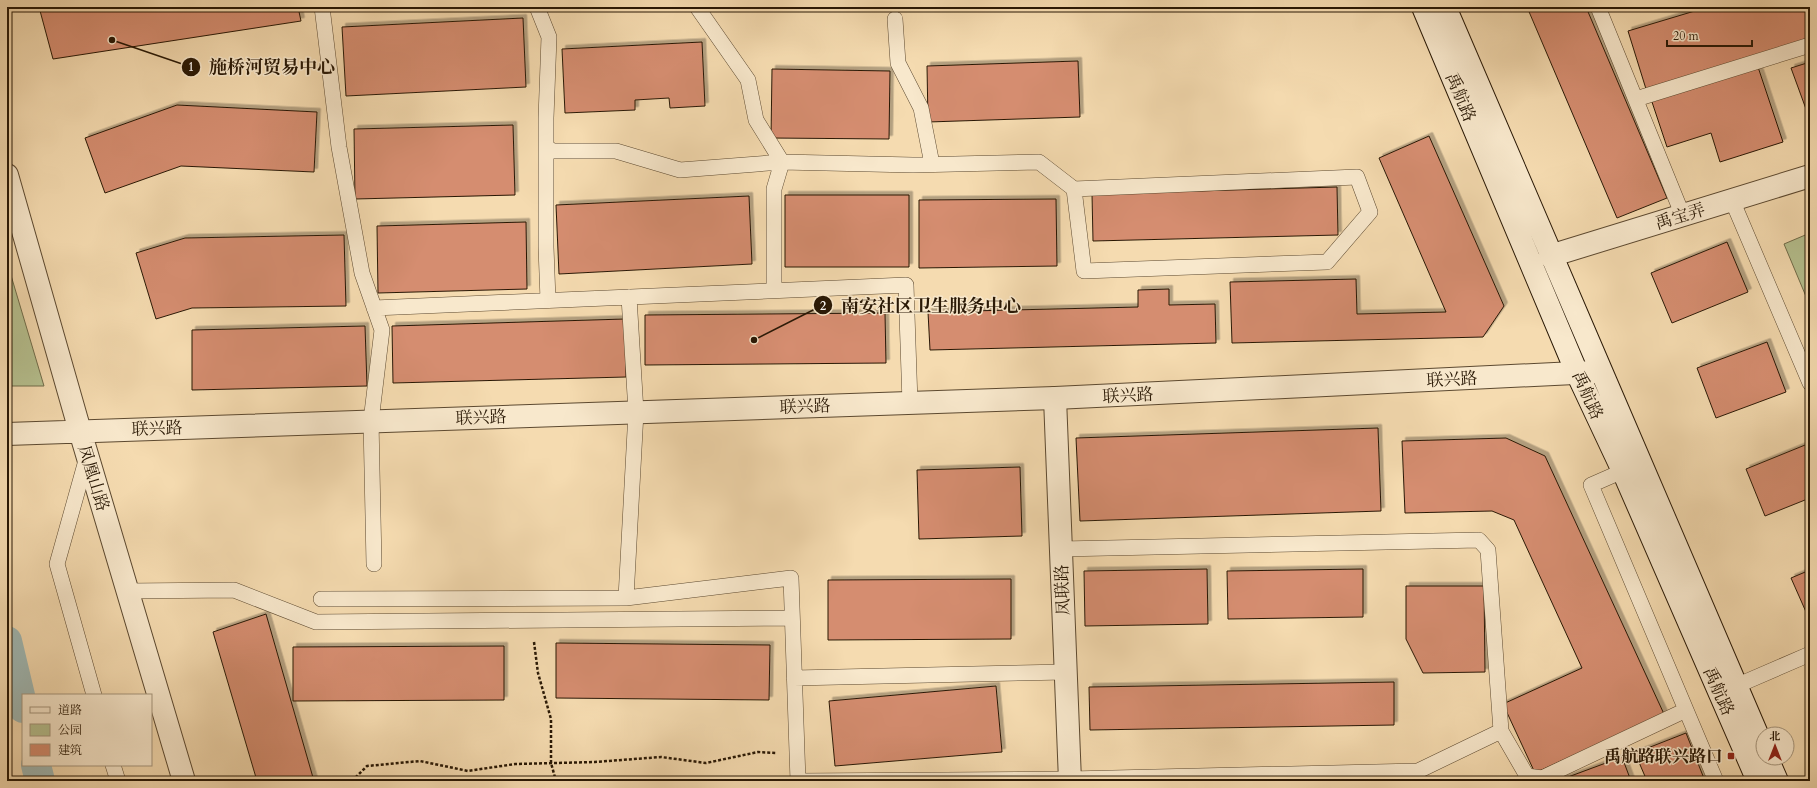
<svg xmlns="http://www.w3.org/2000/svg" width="1817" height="788" viewBox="0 0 1817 788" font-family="Cardo,'Noto Serif SC',serif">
<defs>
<filter id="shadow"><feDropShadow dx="3.5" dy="-3.5" stdDeviation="0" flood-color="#0004"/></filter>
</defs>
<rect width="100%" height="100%" fill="#f5dbb0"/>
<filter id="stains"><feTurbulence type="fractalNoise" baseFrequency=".005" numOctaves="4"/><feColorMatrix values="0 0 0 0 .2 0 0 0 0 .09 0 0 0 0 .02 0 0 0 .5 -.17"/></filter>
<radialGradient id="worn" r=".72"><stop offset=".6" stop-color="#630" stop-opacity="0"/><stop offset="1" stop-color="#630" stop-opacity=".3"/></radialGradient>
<!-- green -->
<path fill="#b6c190" stroke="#706c4a" d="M1810,233V306L1784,244Z
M7,262L44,386H7Z"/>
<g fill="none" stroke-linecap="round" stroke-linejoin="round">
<!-- canal -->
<path stroke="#a0b9b5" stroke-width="30" d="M7,641L23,708
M36,765L40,781"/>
</g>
<!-- building -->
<path fill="#d58d6f" stroke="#291805" filter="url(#shadow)" d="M39,7H298L301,21L53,59Z
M1166,7H1308L1166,9Z
M1527,7H1586L1667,198L1617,218Z
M1708,7H1810V40L1646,89L1628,31Z
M523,18L526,87L346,96L342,27Z
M702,42L705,106L670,108L669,98L635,100V110L565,113L562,49Z
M1078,61L1080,117L928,122L927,66Z
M1810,62V120L1791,68Z
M1757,64L1783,142L1720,162L1711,133L1667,147L1651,99Z
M772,69L890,71L889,139L771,138Z
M177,105L317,112L314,172L181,166L105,193L85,138Z
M513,125L515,195L355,199L354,129Z
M1429,136L1504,306L1483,337L1232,343L1230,282L1356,279L1357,314L1446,312L1379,158Z
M1337,187L1338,235L1093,241L1092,194Z
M785,195H909V267H785Z
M749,196L752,264L559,274L556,205Z
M1056,199L1057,266L919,268V200Z
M526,222L527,289L378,293L377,226Z
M344,235L346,306L192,308L156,319L136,253L185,238Z
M1727,242L1748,292L1672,323L1651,273Z
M1169,289V305L1215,304L1216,343L930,350L928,312L1138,307V290Z
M885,313L886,363L645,365V315Z
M625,319L626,377L393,383L392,326Z
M365,326L367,386L192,390V330Z
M1767,342L1786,392L1716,418L1697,368Z
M1378,428L1381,511L1080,521L1076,438Z
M1506,438L1545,456L1664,714L1535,773L1503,704L1582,668L1514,520L1492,511L1405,513L1402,441Z
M1810,443V498L1765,516L1746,469Z
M1020,467L1022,536L919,539L917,470Z
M1207,569L1208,624L1085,626L1084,571Z
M1363,569V617L1228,619L1227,571Z
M1810,570V621L1791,578Z
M1011,579V639L828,640V580Z
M1406,586H1484L1485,672L1423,673L1406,639Z
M266,614L314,781H257L213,632Z
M556,643L770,645L769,700L556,698Z
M504,646V700L293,701V647Z
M1394,682V725L1090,730L1089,687Z
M996,686L1002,752L835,766L829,701Z
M1686,733L1705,781H1647L1635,753Z
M1622,757L1631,781L1560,780Z"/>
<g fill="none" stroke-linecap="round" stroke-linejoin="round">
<!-- service casing -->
<g stroke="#5c4930" stroke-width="16">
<path id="service" d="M322,7L339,147L362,273L382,330L371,421L374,564
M537,7L549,37L546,118V247L548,300
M697,7L748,80L756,120L782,162L913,165L1039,162L1074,189L1084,271L1327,262L1370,212L1357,177L1074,189
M1598,7L1683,216
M895,19L898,63L921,108L932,164
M1636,99L1810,45
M546,147L553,151H616L680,170L782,162L774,189V290
M1732,200L1810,383
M374,308L906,285L910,403
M87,457L57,564L94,695
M1632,467L1591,485L1716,781
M1061,549L1479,540L1488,550L1501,731
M127,591L234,590L316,622L792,618
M626,598L636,412L629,297
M321,599L626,598L791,578L798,781
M794,678L1065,672
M1736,686L1810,654
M113,765L118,781
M798,781L1070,779L1418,771L1501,731L1527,776L1542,778L1686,710"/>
</g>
<!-- minor casing -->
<g stroke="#5c4930" stroke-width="24">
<path id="minor" d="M1550,256L1810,176
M1055,398L1070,781"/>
</g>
<!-- tertiary casing -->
<g stroke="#5c4930" stroke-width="24">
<path id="tertiary" d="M7,175L80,431L184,781
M7,434L1055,398L1595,372"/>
</g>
<!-- secondary casing -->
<g stroke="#291805" stroke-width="24">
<path id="secondary" d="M1423,7L1577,373L1623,471L1758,781
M1445,7C1550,255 1658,500 1763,748
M1767,758L1777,781"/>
</g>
<!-- path -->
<path stroke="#291805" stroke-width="2.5" stroke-dasharray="3 2" stroke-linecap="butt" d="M534,642L538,673L551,719V763L556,781
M352,781L367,766L420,761L468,771L515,764L595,762L661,757L706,763L758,752L776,753"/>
<!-- service -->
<use href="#service" stroke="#f8e8cc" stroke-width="15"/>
<!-- minor -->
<use href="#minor" stroke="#f8e8cc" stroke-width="22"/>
<!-- tertiary -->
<use href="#tertiary" stroke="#f8e8cc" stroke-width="22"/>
<!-- secondary -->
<use href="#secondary" stroke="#f8e8cc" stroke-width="22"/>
</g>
<!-- markers -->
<rect fill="#8f2418" stroke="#f8e8cc" stroke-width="1.5" x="1727" y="752" width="8" height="8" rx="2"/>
<g text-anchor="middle" stroke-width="3" stroke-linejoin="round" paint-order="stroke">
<!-- street labels -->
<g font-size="17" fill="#291805" stroke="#f8e8cc">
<text transform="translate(1461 97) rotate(67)" y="6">禹航路</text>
<text transform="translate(1680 216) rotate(-17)" y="6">禹宝弄</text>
<text transform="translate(1452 379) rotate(-3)" y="6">联兴路</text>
<text transform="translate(1128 395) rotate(-3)" y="6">联兴路</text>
<text transform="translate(1588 395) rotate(66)" y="6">禹航路</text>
<text transform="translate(805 406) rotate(-2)" y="6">联兴路</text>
<text transform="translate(481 417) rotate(-2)" y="6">联兴路</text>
<text transform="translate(157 428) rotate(-2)" y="6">联兴路</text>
<text transform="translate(94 478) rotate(73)" y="6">凤凰山路</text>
<text transform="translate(1062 590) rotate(-92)" y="6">凤联路</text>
<text transform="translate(1719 691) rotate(66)" y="6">禹航路</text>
</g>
<!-- poi labels -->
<g font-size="17" font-weight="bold" fill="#291805" stroke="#f8e8cc" text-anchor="end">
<text x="1723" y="762">禹航路联兴路口</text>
</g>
</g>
<!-- callouts -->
<path fill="none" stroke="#291805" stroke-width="1.5" d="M112 40L191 67M754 340L823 305"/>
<g fill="#291805" stroke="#f8e8cc" stroke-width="1.5">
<circle cx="112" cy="40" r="4"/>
<circle cx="754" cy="340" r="4"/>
<circle cx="191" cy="67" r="10"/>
<circle cx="823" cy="305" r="10"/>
</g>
<g font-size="12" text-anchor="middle" font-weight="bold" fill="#fff">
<text x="191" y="71">1</text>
<text x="823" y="310">2</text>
</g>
<g font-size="18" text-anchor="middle" font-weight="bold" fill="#291805" stroke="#f8e8cc" stroke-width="3" stroke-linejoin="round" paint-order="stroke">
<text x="272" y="73">施桥河贸易中心</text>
<text x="931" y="312">南安社区卫生服务中心</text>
</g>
<!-- margin -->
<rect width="1817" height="788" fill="none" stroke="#f5dbb0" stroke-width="24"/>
<rect x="8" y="8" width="1801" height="772" fill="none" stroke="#291805" stroke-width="2"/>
<rect x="12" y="12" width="1793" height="764" fill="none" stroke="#291805"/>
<!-- legend -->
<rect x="22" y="694" width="130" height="72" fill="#f8e8cc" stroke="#a5957c"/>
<rect x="30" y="707" width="20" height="6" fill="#f8e8cc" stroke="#a5957c"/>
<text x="58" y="714" font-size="12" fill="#291805">道路</text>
<rect x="30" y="724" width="20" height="12" fill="#b6c190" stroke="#a5957c"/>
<text x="58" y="734" font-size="12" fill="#291805">公园</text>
<rect x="30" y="744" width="20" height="12" fill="#d58d6f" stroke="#a5957c"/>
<text x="58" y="754" font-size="12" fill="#291805">建筑</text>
<!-- north arrow -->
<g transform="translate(1775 746)"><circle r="19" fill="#f8e8cc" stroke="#a5957c"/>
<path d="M0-3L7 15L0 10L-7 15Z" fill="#8f2418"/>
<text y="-6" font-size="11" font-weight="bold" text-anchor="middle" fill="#291805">北</text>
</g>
<!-- scale -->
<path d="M1667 40v6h85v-6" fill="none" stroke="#291805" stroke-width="2"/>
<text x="1673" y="40" font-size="12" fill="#291805" stroke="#f8e8cc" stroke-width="3" paint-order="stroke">20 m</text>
<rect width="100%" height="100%" filter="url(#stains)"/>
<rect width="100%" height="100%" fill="url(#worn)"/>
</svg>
